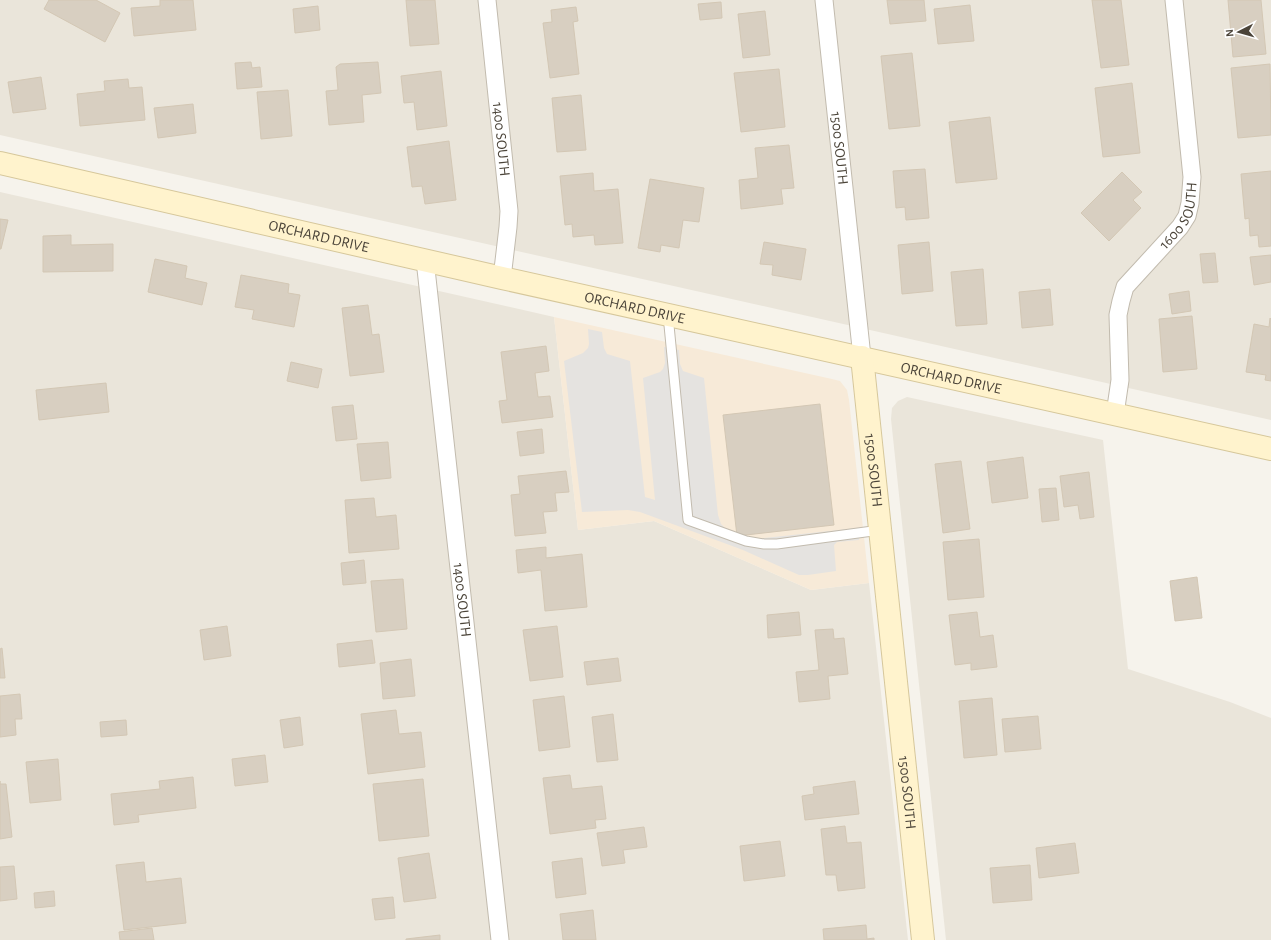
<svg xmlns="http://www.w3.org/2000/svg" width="1271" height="940" viewBox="0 0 1271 940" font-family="'Alegreya Sans',sans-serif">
<rect width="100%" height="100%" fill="#f6f3ec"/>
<!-- residential -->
<path fill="#eae5da" d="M0,0H1271V420L0,135Z
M0,192L554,317L578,530L654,521L811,590L869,583L908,940H0Z
M907,397L1103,440L1128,669L1230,702L1271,718V940H946L891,419L892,408L898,401Z"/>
<!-- commercial -->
<path fill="#f7ead8" d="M554,317L832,379L840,381L847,390L849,400L869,583L811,590L654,521L578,530Z"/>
<!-- parking -->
<path fill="#e5e3e0" d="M588,329L602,332L604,348L607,354L630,361L645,497L655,500L643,378L660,372L663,369L665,363L664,347L679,350L680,364L683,371L704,378L718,515L721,524L730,533L755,539L858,528L859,540L837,542L834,545L836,571L808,575H799L743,550L640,512L628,510L582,512L564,361L583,353L588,348L589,344Z"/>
<!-- building -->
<path fill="#d8cfc1" stroke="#d3c7b4" d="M49,0H96L120,13L105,42L44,9Z
M160,0H193L196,30L134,36L131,8L160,6Z
M406,0H435L439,44L410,46Z
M887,0H924L926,21L890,24Z
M1092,0H1121L1129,65L1101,68Z
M1228,0H1261L1266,54L1233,57Z
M721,2L722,18L700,20L698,4Z
M970,5L974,41L938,44L934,9Z
M318,6L320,30L295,33L293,9Z
M576,7L578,21L573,22L579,74L550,78L543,23L552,22L551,10Z
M765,11L770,55L743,58L738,14Z
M912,53L920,126L889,129L881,56Z
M251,62L252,68L260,67L262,87L237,89L235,63Z
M378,62L381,93L362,95L364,122L329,125L326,91L338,90L336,67L340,64Z
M1270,64L1271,135L1238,138L1231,68Z
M779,69L785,127L741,132L734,73Z
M441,71L447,126L417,130L414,102L404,103L401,76Z
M41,77L46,109L13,113L8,82Z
M128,79L129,88L142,87L145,120L80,126L77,94L105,91L104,81Z
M1132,83L1140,153L1103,157L1095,88Z
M288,90L292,136L261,139L257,92Z
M581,95L586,150L557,152L552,98Z
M193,104L196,133L158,138L154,108Z
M990,117L997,179L956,183L949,122Z
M449,141L456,200L425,204L422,186L412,187L407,147Z
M789,145L794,188L781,189L783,204L741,209L739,180L758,178L755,148Z
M925,169L929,218L906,220L905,207L896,208L893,171Z
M1271,171V246L1259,247L1258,235L1250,236L1249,218L1245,219L1241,174Z
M1122,172L1142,192L1133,200L1141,208L1109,241L1081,213Z
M593,173L594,191L618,189L623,243L595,245L594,235L573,237L572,224L565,225L560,176Z
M650,179L704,188L699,222L683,220L679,248L661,245L660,252L638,248Z
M0,219L8,220L1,249H0Z
M71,235V245L113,244V271L43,272V236Z
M764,242L806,249L801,280L772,275L773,265L760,264Z
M929,242L933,291L902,294L898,245Z
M1215,253L1218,282L1203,283L1200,254Z
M1271,255V282L1254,285L1250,257Z
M155,259L187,266L185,278L207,283L202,305L148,292Z
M983,269L987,324L956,326L951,272Z
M241,275L289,284L288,293L300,295L294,327L252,319L254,310L235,307Z
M1050,289L1053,325L1022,328L1019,292Z
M1189,291L1191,311L1172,314L1169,294Z
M368,305L372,335L379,334L384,372L350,376L342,308Z
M1192,316L1197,369L1163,372L1159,319Z
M1270,318L1271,319V381L1265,380L1266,375L1246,372L1254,324L1269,327Z
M546,346L549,371L535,373L538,397L550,396L553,417L502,423L499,401L507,400L501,352Z
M291,362L322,369L318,388L287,381Z
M106,383L109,412L39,420L36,390Z
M820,404L834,525L737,536L723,415Z
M353,405L357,439L336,441L332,407Z
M542,429L544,453L520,456L517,432Z
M388,442L391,478L361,481L357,444Z
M1023,457L1028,498L992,503L987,462Z
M961,461L970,529L943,533L935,464Z
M566,471L569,492L555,493L557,511L543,512L546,533L515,536L511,495L520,494L518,476Z
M1089,472L1094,517L1080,519L1078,505L1064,507L1060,476Z
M1056,488L1059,520L1042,522L1039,489Z
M374,498L376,517L396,515L399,549L349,553L345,500Z
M979,539L984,597L948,600L943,542Z
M546,547V558L582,554L587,607L545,611L541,570L518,573L516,550Z
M364,560L366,583L343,585L341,563Z
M1197,577L1202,618L1175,621L1170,581Z
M403,579L407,629L376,632L371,581Z
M799,612L801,635L768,638L767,615Z
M977,612L980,637L993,635L997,667L971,670V663L955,665L949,615Z
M227,626L231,656L204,660L200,630Z
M557,626L563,677L530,681L523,630Z
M833,629L834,639L844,638L848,674L828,676L830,699L799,702L796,672L819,670L815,630Z
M372,640L375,663L339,667L337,644Z
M2,648L5,678H0V649Z
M618,658L621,681L587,685L584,662Z
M411,659L415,696L383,699L380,663Z
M20,694L22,719H15L16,735L0,737V696Z
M564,696L570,747L539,751L533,700Z
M992,698L997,755L964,758L959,701Z
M396,710L399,734L421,732L425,767L368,774L361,714Z
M613,714L618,760L597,762L592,717Z
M1038,716L1041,749L1005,752L1002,719Z
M300,717L303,745L284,748L280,720Z
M126,720L127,735L101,737L100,722Z
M265,755L268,782L235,786L232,759Z
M58,759L61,800L30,803L26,762Z
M570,775L572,789L602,786L606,819L595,820L596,828L550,834L543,778Z
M193,777L196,808L138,815L139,822L114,825L111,794L160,789L159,781Z
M423,779L429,836L379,841L373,784Z
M0,781V784H6L12,837L0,839Z
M855,781L859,814L805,820L802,796L814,794L813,787Z
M845,826L847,843L861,842L865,888L838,891L836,875H826L821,829Z
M644,827L647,847L623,850L625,863L602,866L597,833Z
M780,841L785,876L744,881L740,846Z
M1075,843L1079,873L1039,878L1036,848Z
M429,853L436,898L404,902L398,858Z
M582,858L586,894L556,898L552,862Z
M144,862L146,882L181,878L186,923L124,930L116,865Z
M1030,865L1032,900L993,903L990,868Z
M14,866L17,899L0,901V867Z
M54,891L55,906L35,908L34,893Z
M393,897L395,918L375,920L372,899Z
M593,910L596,940H563L560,914Z
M866,925L867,939L874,938V940H824L823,929Z
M152,928L154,940H120L119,932Z
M440,935V940H406V939Z"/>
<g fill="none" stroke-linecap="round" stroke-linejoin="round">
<!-- lane casing -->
<g stroke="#c2bbae" stroke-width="11">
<path id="lane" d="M668,315L688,520L746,541L764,544H777L880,530"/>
</g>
<!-- street casing -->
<g stroke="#c2bbae" stroke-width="19">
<g id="street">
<path id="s1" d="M487,0L509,211L508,227L502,278"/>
<path id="s2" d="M824,0L862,357"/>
<path id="s3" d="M425,260L500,940"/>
<path id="s4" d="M1115,414L1120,380L1118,315L1121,301L1125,287L1180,227L1187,216L1190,203L1192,177L1174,0"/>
</g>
</g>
<!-- secondary casing -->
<g stroke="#d6c79b" stroke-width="24">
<g id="secondary">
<path id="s5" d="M0,163L502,278L1271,449"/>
<path id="s6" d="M862,357L923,940"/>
</g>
</g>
<!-- lane -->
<use href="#lane" stroke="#fff" stroke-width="9"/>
<!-- street -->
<use href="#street" stroke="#fff" stroke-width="17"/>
<!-- secondary -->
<use href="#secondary" stroke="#fff3cd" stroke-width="22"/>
</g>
<g text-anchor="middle" stroke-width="3.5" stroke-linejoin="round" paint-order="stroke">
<!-- street labels -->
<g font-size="15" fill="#4b4439" stroke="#fff">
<text dy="5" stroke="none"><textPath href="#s1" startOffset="140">1400 SOUTH</textPath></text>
<text dy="5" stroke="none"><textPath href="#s2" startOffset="149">1500 SOUTH</textPath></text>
<text dy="5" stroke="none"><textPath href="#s4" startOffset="220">1600 SOUTH</textPath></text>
<text dy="5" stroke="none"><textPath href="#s5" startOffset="327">ORCHARD DRIVE</textPath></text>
<text dy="5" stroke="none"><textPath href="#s5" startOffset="651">ORCHARD DRIVE</textPath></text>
<text dy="5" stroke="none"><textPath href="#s5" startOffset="975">ORCHARD DRIVE</textPath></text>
<text dy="5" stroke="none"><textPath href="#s6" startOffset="114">1500 SOUTH</textPath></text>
<text dy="5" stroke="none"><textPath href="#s3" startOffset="342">1400 SOUTH</textPath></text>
<text dy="5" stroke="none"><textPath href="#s6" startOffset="438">1500 SOUTH</textPath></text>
</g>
</g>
<!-- north arrow -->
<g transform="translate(1239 32) rotate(264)" stroke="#ffffff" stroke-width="3" paint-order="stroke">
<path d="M0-3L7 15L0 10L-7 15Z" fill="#4b4439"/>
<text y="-6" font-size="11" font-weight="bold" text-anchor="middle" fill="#4b4439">N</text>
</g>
</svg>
